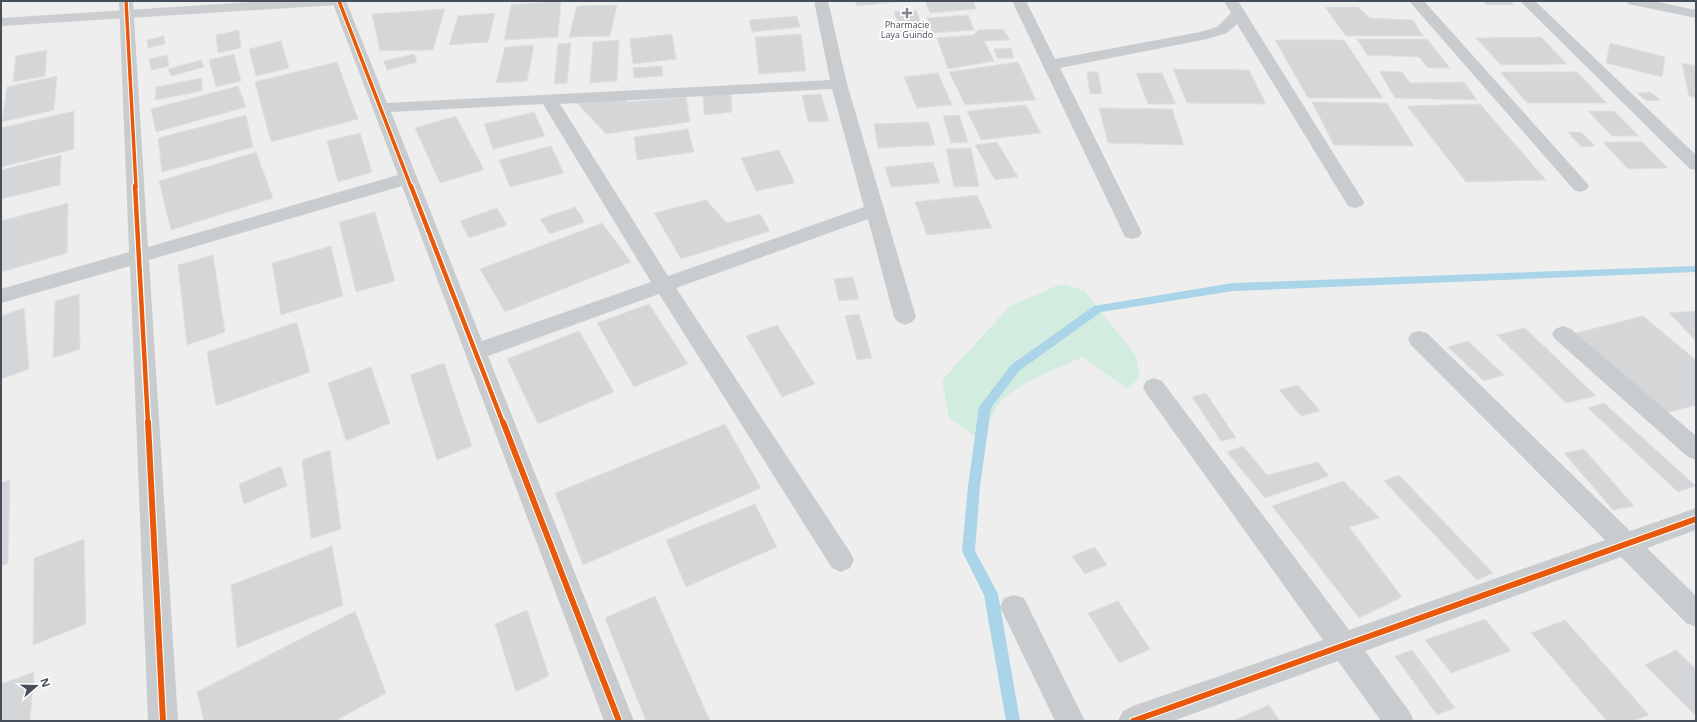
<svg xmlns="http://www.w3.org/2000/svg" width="1697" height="722" viewBox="0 0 1697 722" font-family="'Open Sans',sans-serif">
<rect width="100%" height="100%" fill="#eee"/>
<!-- green -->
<path fill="#d3ece0" d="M1061,284L1084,290L1136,356L1140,377L1127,389L1083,357C1060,367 1013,385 998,405C991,415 986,429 980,440L949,418L942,380L1010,306Z"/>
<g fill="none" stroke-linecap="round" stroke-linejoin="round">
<!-- stream -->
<path fill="#aad4e8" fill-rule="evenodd" d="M1696,266V272L1233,291L1101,312L1019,371L991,408L980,486L975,551L998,594L1020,721H1006L984,595L962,551L968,486L979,407L1011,365L1094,306L1233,283Z"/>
</g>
<!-- building -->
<path fill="#d5d6d8" stroke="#dfe0e1" d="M561,1L558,37L504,40L511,5Z
M855,1H906L857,6Z
M925,1H973L976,9L930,13Z
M1482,1H1510L1514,5H1487Z
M617,5L610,36L569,37L577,6Z
M1325,7H1358L1370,18L1413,20L1423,36H1346Z
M445,9L433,50L380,51L372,14Z
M916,10L927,38L904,40L894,12Z
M495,13L488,42L449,45L458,16Z
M968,15L974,30L933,33L927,18Z
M797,16L800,27L752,32L749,20Z
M1003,29L1010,40L984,41L994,61L948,69L937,38L973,35L979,30Z
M239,30L241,48L218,53L216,35Z
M672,34L676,59L633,64L630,39Z
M801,34L806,71L759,74L755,37Z
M164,36L165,44L148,48L147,40Z
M1541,37L1567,64L1501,65L1476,38Z
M1357,39H1427L1450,68H1428L1419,57L1367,55Z
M619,40L617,81L590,83L593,42Z
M1275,40H1344L1383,98H1308Z
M281,41L289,68L256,76L249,49Z
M571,43L567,83L554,84L558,44Z
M1610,43L1665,57L1662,77L1606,63Z
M534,45L527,81L496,83L505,47Z
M1011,48L1014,58H997L994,49Z
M47,50L45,76L13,82L16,56Z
M234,54L241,81L216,87L209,60Z
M414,54L417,62L387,70L384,61Z
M167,55L169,66L151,70L149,59Z
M201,60L204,67L171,76L168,69Z
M337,62L358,119L271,142L255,82Z
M1018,62L1036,100L965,105L949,72Z
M1682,63L1696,66V98L1689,96Z
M662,66L663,76L634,78L633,68Z
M1173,69L1249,70L1266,104L1187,103Z
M1379,71L1402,72L1410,83L1464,82L1477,100L1395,98Z
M1087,72H1098L1102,94H1090Z
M1500,72H1577L1607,103H1527Z
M938,73L952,105L917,108L904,77Z
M1136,73H1162L1176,104H1148Z
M57,76L54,110L2,122L7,87Z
M202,78V91L155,100L156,87Z
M238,86L246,107L156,132L151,109Z
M1650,92L1661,100L1647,101L1637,93Z
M731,94L732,112L704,115L703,96Z
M821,94L829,121L808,122L802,95Z
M686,97L690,122L606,134L576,102L622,98L627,102Z
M1312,102L1387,103L1414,146L1334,145Z
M1480,104L1546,180L1466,182L1407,106Z
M1026,105L1041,133L981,140L967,111Z
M1099,108L1172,109L1184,145L1108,143Z
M74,111V149L1,167V128Z
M1588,111H1614L1639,136H1612Z
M534,112L545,136L493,149L484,124Z
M246,115L253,147L162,172L158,138Z
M959,115L968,142L951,143L943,116Z
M456,116L484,170L440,183L415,128Z
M929,122L935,145L878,148L874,124Z
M688,129L694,152L637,160L634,137Z
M1568,132H1581L1595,146L1581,147Z
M360,133L372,172L338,182L327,141Z
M997,142L1018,177L995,180L975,145Z
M1603,142H1642L1668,168L1628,169Z
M551,146L564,173L510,187L499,160Z
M971,148L979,186L954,187L946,149Z
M779,150L795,183L756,191L741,158Z
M256,152L273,198L171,230L159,181Z
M61,155L60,185L1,199V170Z
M933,162L940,183L891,187L885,167Z
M977,195L992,228L927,235L915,202Z
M706,200L727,223L760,214L770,231L681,259L654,213Z
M68,203L67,253L1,272V221Z
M575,207L585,222L550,234L540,219Z
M497,208L507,225L469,238L460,221Z
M375,212L395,281L356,292L339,222Z
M602,223L631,262L505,312L480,269Z
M331,246L343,296L281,315L272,263Z
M213,255L225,332L187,345L178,265Z
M853,277L859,299L839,301L834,279Z
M79,294L80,349L53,358L55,301Z
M649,304L688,364L634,387L597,323Z
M24,308L29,369L1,379V316Z
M1696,311V341L1669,313Z
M859,314L872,358L857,360L845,316Z
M1643,316L1696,360V405L1666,413L1576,333Z
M297,322L310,372L216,406L207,352Z
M777,325L815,384L782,397L746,336Z
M1525,328L1596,396L1566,403L1497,335Z
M579,331L614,392L538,424L507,359Z
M1468,341L1504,375L1484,381L1448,347Z
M444,363L472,446L437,460L410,375Z
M371,367L390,423L346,441L328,383Z
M1298,385L1320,411L1301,416L1279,390Z
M1206,393L1236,438L1221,441L1192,397Z
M1604,403L1696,486L1678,492L1588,408Z
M725,424L761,488L583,565L555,493Z
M1243,446L1267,475L1318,462L1329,476L1265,498L1227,452Z
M1584,449L1634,506L1613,510L1564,453Z
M330,450L341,529L311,539L302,460Z
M281,466L287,486L244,504L239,484Z
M1399,475L1493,573L1477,580L1384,481Z
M10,480L8,563L1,566V483Z
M1343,481L1380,518L1349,527L1402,597L1359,618L1272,506Z
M755,504L777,547L686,587L666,540Z
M84,539L86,624L33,645L34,558Z
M332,546L343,605L237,648L231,585Z
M1095,547L1107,565L1085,574L1072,556Z
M655,596L710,721H646L605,618Z
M1118,601L1150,649L1119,663L1088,613Z
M527,610L549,676L516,692L495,624Z
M355,611L386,693L335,721H204L197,692Z
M1485,619L1511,651L1451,673L1425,640Z
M1565,620L1649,715L1633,721H1607L1531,633Z
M1412,650L1455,708L1437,715L1395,656Z
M1676,650L1696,669V716L1645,665Z
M34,672L30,721H1V684Z
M1269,705L1280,721H1232Z"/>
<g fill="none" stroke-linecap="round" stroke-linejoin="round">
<!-- minor -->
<path fill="#c9cccf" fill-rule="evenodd" d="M119,1H133L148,247L398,175L332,1H346L387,103L830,80L814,1H828L847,84L916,317L912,322L905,325L898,322L894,317L868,219L676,288L850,552L854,560L850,568L841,572L832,568L659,294L488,356L634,721H604L402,186L149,260L178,721H148L130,266L1,303V289L129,252ZM832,89L864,207L668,276L560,104ZM543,104L651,282L482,341L391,112Z
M1012,1H1026L1055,59L1200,32L1217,27L1231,13L1224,1H1238L1364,202L1362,206L1355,208L1348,206L1237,24L1227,33L1207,39L1060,68L1142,233L1139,237L1132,239L1125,237Z
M1409,1H1424L1586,182L1589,186L1586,190L1580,192L1574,190Z
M1520,1H1535L1696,155V170L1690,169Z
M1626,1H1654L1696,10V18L1633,5L1628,4Z
M1563,326L1571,329L1696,436V460L1688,457L1555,339L1552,334L1555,329Z
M1419,331L1427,333L1630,531L1696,508V530L1647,548L1696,596V627L1686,623L1621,557L1365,651L1409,711L1414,721H1381L1338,661L1173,721H1118L1123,711L1133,706L1323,640L1146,393L1143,387L1146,381L1154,378L1162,381L1349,630L1605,540L1411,345L1408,339L1411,333Z
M1014,595L1024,598L1085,721H1055L1000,607L1004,598Z"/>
<!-- secondary -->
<path fill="#cbcdd0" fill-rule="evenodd" d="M268,1H345L343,4L338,5L1,26V18Z"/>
<!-- cycleway-far2 casing -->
<g stroke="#fff" stroke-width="5.5">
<path id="cycleway-far2" d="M126,1L136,187
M339,1L411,187"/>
</g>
<!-- cycleway-far1 casing -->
<g stroke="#fff" stroke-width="7">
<path id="cycleway-far1" d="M135,186L148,423
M411,186L503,423"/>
</g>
<!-- cycleway casing -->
<g stroke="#fff" stroke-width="8">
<path id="cycleway" d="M148,422L163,721
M503,422L619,721
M1133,721L1696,519"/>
</g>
<!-- cycleway-far2 -->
<use href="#cycleway-far2" stroke="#e8590c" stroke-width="3.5"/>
<!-- cycleway-far1 -->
<use href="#cycleway-far1" stroke="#e8590c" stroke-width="4.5"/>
<!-- cycleway -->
<use href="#cycleway" stroke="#e8590c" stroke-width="6"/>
</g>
<!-- markers -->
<path fill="#81868d" stroke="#fff" stroke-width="1.5" d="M905 7h4v4h4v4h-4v4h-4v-4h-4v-4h4z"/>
<g text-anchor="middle" stroke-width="4" stroke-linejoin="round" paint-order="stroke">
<!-- far-poi labels -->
<g font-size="9" fill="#464e59" stroke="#fff">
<text x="907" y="28">Pharmacie<tspan x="907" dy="10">Laya Guindo</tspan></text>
</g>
</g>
<!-- border -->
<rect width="1697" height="722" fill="none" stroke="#464e59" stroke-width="4"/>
<!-- north arrow -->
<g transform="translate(36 686) rotate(70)" stroke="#ffffff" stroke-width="3" paint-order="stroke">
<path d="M0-3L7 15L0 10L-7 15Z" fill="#464e59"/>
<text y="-6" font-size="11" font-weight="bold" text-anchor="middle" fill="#464e59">N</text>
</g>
</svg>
